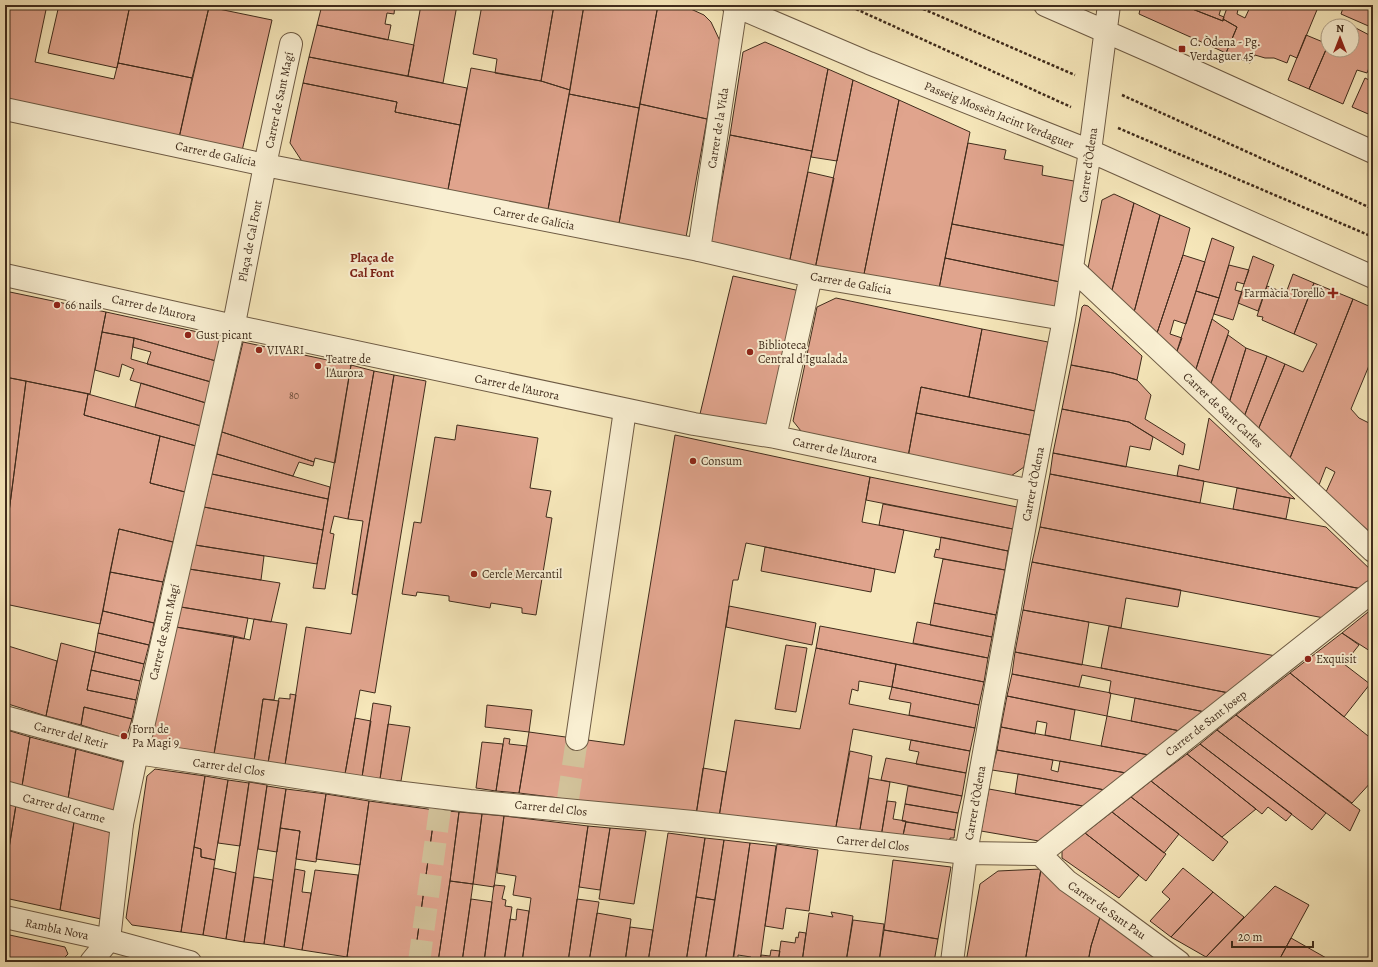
<svg xmlns="http://www.w3.org/2000/svg" width="1378" height="967" viewBox="0 0 1378 967" font-family="Alegreya,serif">
<rect width="100%" height="100%" fill="#f6e7ba"/>
<filter id="stains"><feTurbulence type="fractalNoise" baseFrequency=".005" numOctaves="4"/><feColorMatrix values="0 0 0 0 .2 0 0 0 0 .09 0 0 0 0 .02 0 0 0 .5 -.17"/></filter>
<radialGradient id="worn" r=".72"><stop offset=".6" stop-color="#630" stop-opacity="0"/><stop offset="1" stop-color="#630" stop-opacity=".3"/></radialGradient>
<!-- building -->
<path fill="#e0a48d" stroke="#402c1c" d="M5,5H47L35,62L114,79L118,63L192,78L179,138L5,103Z
M59,5H130L117,68L48,53Z
M130,5H200L209,7L192,78L118,63Z
M322,5H395L394,14L387,13L385,24L391,25L388,40L317,25Z
M421,5H457L443,83L408,76Z
M460,5H482L481,9Z
M482,5H554L541,81L495,73L497,59L473,54Z
M554,5H584L570,90L541,81Z
M584,5H658L639,108L569,94Z
M658,5H682L704,15L711,22L720,41L707,119L640,104Z
M1141,5H1182L1223,21V19L1237,27L1226,53L1139,14Z
M1182,5H1222L1219,15L1224,17L1223,21Z
M1228,5H1239L1237,14L1245,18L1251,5H1319L1297,58L1290,55L1287,63L1274,58H1265L1255,55L1250,63L1226,53L1237,27L1223,19Z
M1344,5H1373V28L1341,14Z
M209,7L272,20L242,151L179,138Z
M317,25L414,45L408,76L309,57Z
M1352,26L1373,37V58L1367,73L1357,70L1343,104L1309,89L1328,45V50H1352Z
M1327,32L1328,45L1309,89L1288,80L1306,35L1323,42Z
M765,42L828,69L812,151L730,135L743,52Z
M309,57L467,88L460,125L395,112L397,102L303,83Z
M471,68L541,81L570,90L547,215L447,195Z
M828,69L853,80L837,161L811,157Z
M1373,72V116L1352,107L1365,78L1369,80Z
M853,80L899,100L863,279L815,269Z
M303,83L397,102L395,112L460,125L447,195L305,166L290,143Z
M569,94L639,108L618,229L547,215Z
M899,100L970,132L938,294L863,279Z
M640,104L707,119L685,243L618,229Z
M730,135L812,151L789,264L710,248Z
M968,143L1006,150L1004,159L1043,166L1042,175L1079,182L1067,246L952,224Z
M808,172L834,178L815,269L789,264Z
M1114,194L1134,203L1111,294L1087,273L1102,200Z
M1134,203L1160,215L1133,316L1111,294Z
M1160,215L1190,228L1183,255L1156,336L1133,316Z
M952,224L1067,246L1060,282L945,258Z
M1212,238L1234,247L1219,298L1196,291Z
M1183,255L1205,262L1186,324L1174,320L1170,334L1182,338L1176,354L1156,336Z
M1253,256L1274,265L1258,311L1238,303Z
M945,258L1060,282L1053,316L938,294Z
M1229,265L1249,270L1244,284L1237,282L1235,290L1242,292L1233,320L1214,314Z
M1293,274L1314,283L1294,334L1262,320L1263,317L1257,316L1267,286L1286,293Z
M733,276L800,291L768,429L700,414Z
M1314,283L1353,299L1290,458L1258,430L1285,364L1303,372L1317,344L1294,334Z
M5,291L106,312L90,394L5,377Z
M1196,291L1219,298L1195,372L1176,354Z
M836,298L982,329L969,397L921,387L908,457L805,436L793,421L817,307Z
M1353,299L1373,308V356L1351,409L1359,418L1373,425V535L1326,492L1335,472L1326,467L1319,485L1290,458Z
M1084,305L1088,306L1142,356L1137,380L1113,373L1071,365L1082,307Z
M106,312L221,337L216,361L134,338L102,332Z
M1212,319L1229,331L1210,386L1195,372Z
M982,329L1048,342L1035,411L969,397Z
M102,332L134,338L131,359L211,382L206,403L130,380L134,369L122,364L119,377L95,370Z
M1228,335L1246,348L1229,403L1210,386Z
M134,338L216,361L211,382L147,364L151,352L133,347Z
M243,342L351,365L335,463L315,458L314,462L222,432Z
M1246,348L1267,356L1244,417L1229,403Z
M1267,356L1285,364L1258,430L1244,417Z
M351,365L374,371L348,519L334,516L330,533L334,534L325,589L313,588Z
M1071,365L1113,373L1137,380L1151,395L1145,419L1185,444L1183,455L1129,422L1062,409Z
M374,371L394,375L357,595L352,594L363,521L348,519Z
M394,375L426,381L375,693L360,690L345,774L285,765L306,627L351,634Z
M5,377L26,381L5,543Z
M26,381L88,394L84,415L160,436L150,483L185,492L173,542L119,529L100,624L5,604V562L7,553H5V543Z
M141,383L206,403L201,426L135,407Z
M921,387L1035,411L1030,435L916,413Z
M88,394L201,426L196,446L84,415Z
M1062,409L1129,422L1153,437L1150,450L1130,446L1126,467L1053,453Z
M916,413L1030,435L1024,467L1008,478L908,457Z
M1209,418L1295,499L1177,476L1179,465L1199,470Z
M457,425L538,438L530,488L551,491L546,517L552,518L536,615L522,613V608L491,603L490,608L449,601V596L417,592L416,596L402,594L414,522L421,523L435,437L455,440Z
M222,432L314,462L313,466L299,462L293,476L217,454Z
M675,435L870,477L862,522L904,530L895,573L746,543L738,580H733L696,815L519,793L529,732L624,745Z
M160,436L196,446L185,492L150,483Z
M1053,453L1204,481L1200,503L1050,474Z
M217,454L330,487L328,499L212,474Z
M212,474L328,499L323,530L204,507Z
M1050,474L1326,527L1373,572V580L1362,589L1040,527Z
M870,477L1017,507L1013,529L866,500Z
M1237,488L1290,498L1286,519L1233,509Z
M883,504L1013,529L1008,551L879,525Z
M204,507L323,530L317,564L195,545Z
M1040,527L1362,589L1324,618L1032,562Z
M119,529L173,542L163,582L110,572Z
M941,537L1008,551L1005,570L934,557L936,549L939,550Z
M195,545L264,556L261,580L189,569Z
M765,547L875,569L871,592L761,571Z
M943,559L1005,570L996,615L934,603Z
M1032,562L1181,590L1178,607L1126,598L1121,628L1023,610Z
M189,569L280,583L271,622L181,607Z
M110,572L163,582L154,623L103,611Z
M934,603L996,615L992,637L930,625Z
M729,606L816,623L812,645L726,627Z
M181,607L248,618L244,639L176,627Z
M1373,608V653L1342,633Z
M1023,610L1089,622L1082,665L1015,652Z
M103,611L154,623L149,645L98,633Z
M254,619L287,624L274,700L263,699L254,761L214,754L234,636L250,640Z
M917,622L992,637L988,658L913,643Z
M820,626L988,658L984,682L816,648Z
M1109,626L1276,656L1229,693L1101,668Z
M176,627L234,636L214,754L148,745Z
M98,633L149,645L144,664L95,652Z
M1342,633L1359,645L1344,664L1370,684L1344,717L1290,673Z
M61,643L95,652L87,690L136,700L132,719L84,707L81,725L46,716Z
M5,645L57,661L46,716L5,703Z
M786,645L807,648L796,712L775,709Z
M816,648L896,664L892,687L859,681L858,691L852,689L849,704L975,728L970,751L853,729L835,832L719,817L735,720L800,729Z
M95,652L144,664L140,681L91,670Z
M1015,652L1101,668L1229,693L1205,712L1109,693L1111,681L1082,675L1079,687L1012,674Z
M896,664L984,682L979,705L892,687Z
M91,670L140,681L136,700L87,690Z
M1290,673L1373,740V780L1352,803L1236,715Z
M1012,674L1111,693L1107,716L1007,696Z
M892,687L979,705L975,728L909,715L911,703L889,699Z
M290,694L296,695L285,765L268,763L279,698L290,699Z
M1007,696L1075,710L1070,740L1045,735L1047,723L1037,721L1035,734L1001,727Z
M1135,698L1205,712L1180,731L1131,721Z
M263,699L279,701L268,763L254,761Z
M373,703L391,706L380,779L362,777Z
M487,705L532,710L529,732L485,727Z
M84,707L132,719L126,739L81,725Z
M1236,715L1360,810L1350,831L1217,730Z
M1107,716L1180,731L1149,755L1101,746Z
M355,718L371,721L362,777L345,774Z
M388,724L410,727L401,781L380,779Z
M1001,727L1101,746L1149,755L1126,773L997,750Z
M7,730L30,737L22,786L5,781V743Z
M1217,730L1326,813L1312,830L1200,744Z
M30,737L76,749L68,799L22,786Z
M504,738L510,739L509,744L527,746L519,793L496,791Z
M911,740L970,751L966,773L916,764L919,752L909,750Z
M482,742L503,744L496,791L476,788Z
M1200,744L1292,814L1286,821L1268,807L1262,814L1187,754Z
M76,749L123,762L116,812L68,799Z
M997,750L1053,760L1051,770L1058,772L1060,761L1126,773L1105,790L1018,774L992,770Z
M850,751L872,756L859,835L835,832Z
M1187,754L1256,809L1222,837L1151,781Z
M886,758L966,773L962,796L881,780Z
M703,768L726,772L719,817L696,815Z
M155,769L205,776L181,932L132,925L126,918L147,776Z
M1018,774L1105,790L1083,806L1015,794Z
M205,776L228,780L215,860L201,857V849L194,847Z
M869,778L890,782L881,837L859,835Z
M228,780L249,783L240,846L218,843Z
M1151,781L1228,842L1213,861L1131,797Z
M249,782L267,785L244,942L226,939Z
M267,786L286,789L277,852L258,849Z
M908,786L962,796L958,813L905,804Z
M286,789L326,794L316,862L296,859L300,831L280,828Z
M989,789L1083,806L1039,841L981,831Z
M326,794L369,801L360,865L316,859Z
M1131,797L1179,834L1164,853L1112,812Z
M369,801L435,810L414,962H386L347,957Z
M887,801L896,802L893,819L906,821L902,840L881,837Z
M5,803L16,805L5,873Z
M905,804L958,813L955,830L902,821Z
M16,805L74,822L60,910L5,898V873Z
M435,810L459,812L450,881L438,962H414Z
M459,812L482,814L473,884L450,881Z
M1112,812L1166,854L1146,881L1085,833Z
M482,814L504,816L494,887L473,884Z
M504,816L588,826L568,962H522L531,898L513,895L516,876L497,873Z
M74,822L112,833L101,919L60,910Z
M906,822L955,830L954,838H950V843L902,840Z
M588,826L610,828L600,890L579,887Z
M280,828L300,831L284,947L264,944Z
M610,828L646,831L634,904L599,899Z
M668,833L705,838L686,962H648Z
M1085,833L1139,875L1119,898L1062,858V850Z
M705,838L724,840L715,900L696,897Z
M724,840L750,843L733,962H705Z
M750,843L776,846L760,962L750,961L751,957L738,955V959L733,958Z
M777,844L818,850L809,911L786,908L783,929L765,926Z
M194,847L201,849V857L215,860L203,935L181,932Z
M893,860L951,867L938,939L884,930Z
M214,868L236,873L226,939L203,935Z
M1183,868L1213,892L1171,937L1150,921L1170,899L1162,892Z
M295,869L305,871L302,892L311,893L302,950L284,947Z
M1041,869L1101,914L1091,946L1088,962H1025Z
M1041,869L1025,962H966L980,884L998,871Z
M315,870L358,875L347,957L302,950Z
M254,877L273,880L264,944L244,942Z
M450,881L473,884L462,962H438Z
M494,885L505,886L502,899L506,900L505,906L512,907L504,962H484Z
M1275,886L1309,905L1278,962H1215L1206,957Z
M1213,892L1244,917L1206,957L1171,937Z
M696,897L715,900L705,962H686Z
M471,899L492,902L484,962H462Z
M577,899L599,902L589,962H568Z
M517,909L529,911L522,962H504L510,919L516,920Z
M831,912L853,916L846,962H802L809,913L833,917Z
M597,913L631,919L625,962H589Z
M1101,914L1167,962H1088L1091,946Z
M853,920L884,924L879,962H846Z
M630,927L653,930L648,962H625Z
M884,930L938,939L934,962H879Z
M799,932L806,933L802,962H778L781,941L795,943L796,937L798,938Z
M5,934L65,947L68,954L60,962H5Z
M1291,938L1328,959L1326,962H1278Z
M771,950L780,951L778,962H760L761,955L770,956Z
M733,958L738,959L760,962H733Z"/>
<g fill="none" stroke-linecap="round" stroke-linejoin="round">
<!-- pedestrian-tunnel -->
<path stroke="#d2c29a" stroke-width="22" stroke-dasharray="22 11" stroke-linecap="butt" d="M568,799L577,739
M419,962L440,809"/>
<!-- pedestrian casing -->
<g stroke="#6e5b44" stroke-width="24">
<path id="pedestrian" d="M5,109L265,165L699,250
M577,739L625,410
M137,753L231,339L265,165L291,44
M109,940L122,824"/>
</g>
<!-- minor casing -->
<g stroke="#6e5b44" stroke-width="24">
<path id="minor" d="M733,5L869,63L1090,151L1373,277
M1045,5L1159,55L1373,152
M736,6L699,250L811,276L1064,319
M1072,268L1373,551
M5,275L234,326L694,424L775,437L1031,491
M775,437L811,276
M5,717L137,753L395,792L470,801L693,822L966,853L1040,854
M5,792L122,824L137,753
M1040,854L1373,591
M1040,854L1067,881L1107,909L1179,962
M91,962L109,940L190,962
M952,962L966,853L1031,491L1064,319L1090,151L1109,5"/>
</g>
<!-- tertiary casing -->
<g stroke="#6e5b44" stroke-width="24">
<path id="tertiary" d="M5,917L109,940"/>
</g>
<!-- path -->
<path stroke="#402c1c" stroke-width="2.5" stroke-dasharray="3 2" stroke-linecap="butt" d="M847,5L1071,107
M914,5L1075,75
M1122,95L1373,209
M1118,128L1373,237"/>
<!-- pedestrian -->
<use href="#pedestrian" stroke="#f9efd2" stroke-width="22"/>
<!-- minor -->
<use href="#minor" stroke="#f9efd2" stroke-width="22"/>
<!-- tertiary -->
<use href="#tertiary" stroke="#f9efd2" stroke-width="22"/>
</g>
<!-- markers -->
<g fill="#8f2418" stroke="#f9efd2" stroke-width="1.5">
<rect x="1178" y="45" width="8" height="8" rx="2"/>
<path d="M1331 287h4v4h4v4h-4v4h-4v-4h-4v-4h4z"/>
<circle cx="57" cy="305" r="4"/>
<circle cx="188" cy="335" r="4"/>
<circle cx="259" cy="350" r="4"/>
<circle cx="750" cy="352" r="4"/>
<circle cx="318" cy="366" r="4"/>
<circle cx="693" cy="461" r="4"/>
<circle cx="474" cy="574" r="4"/>
<circle cx="1308" cy="659" r="4"/>
<circle cx="124" cy="736" r="4"/>
</g>
<g text-anchor="middle" stroke-width="4" stroke-linejoin="round" paint-order="stroke">
<!-- number labels -->
<g font-size="10" fill="#684a38">
<text x="294" y="399">80</text>
</g>
<!-- poi labels -->
<g font-size="12" fill="#402c1c" stroke="#f9efd2" text-anchor="start">
<text x="1190" y="46">C. Òdena - Pg.<tspan x="1190" dy="14">Verdaguer 45</tspan></text>
<text x="1325" y="297" text-anchor="end">Farmàcia Torellò</text>
<text x="65" y="309">66 nails</text>
<text x="196" y="339">Gust picant</text>
<text x="758" y="349">Biblioteca<tspan x="758" dy="14">Central d'Igualada</tspan></text>
<text x="267" y="354">VIVARI</text>
<text x="326" y="363">Teatre de<tspan x="326" dy="14">l'Aurora</tspan></text>
<text x="701" y="465">Consum</text>
<text x="482" y="578">Cercle Mercantil</text>
<text x="1316" y="663">Exquisit</text>
<text x="132" y="733">Forn de<tspan x="132" dy="14">Pa Magi 9</tspan></text>
</g>
<!-- street labels -->
<g font-size="12" fill="#402c1c" stroke="#f9efd2">
<text transform="translate(279 100) rotate(-78)" y="4">Carrer de Sant Magí</text>
<text transform="translate(999 115) rotate(22)" y="4">Passeig Mossèn Jacint Verdaguer</text>
<text transform="translate(718 128) rotate(-81)" y="4">Carrer de la Vida</text>
<text transform="translate(216 154) rotate(12)" y="4">Carrer de Galícia</text>
<text transform="translate(1088 165) rotate(-82)" y="4">Carrer d'Òdena</text>
<text transform="translate(534 218) rotate(11)" y="4">Carrer de Galícia</text>
<text transform="translate(250 241) rotate(-79)" y="4">Plaça de Cal Font</text>
<text transform="translate(851 283) rotate(10)" y="4">Carrer de Galícia</text>
<text transform="translate(154 308) rotate(13)" y="4">Carrer de l'Aurora</text>
<text transform="translate(517 387) rotate(12)" y="4">Carrer de l'Aurora</text>
<text transform="translate(1223 410) rotate(43)" y="4">Carrer de Sant Carles</text>
<text transform="translate(835 450) rotate(12)" y="4">Carrer de l'Aurora</text>
<text transform="translate(1033 484) rotate(-79)" y="4">Carrer d'Òdena</text>
<text transform="translate(164 632) rotate(-77)" y="4">Carrer de Sant Magí</text>
<text transform="translate(1206 723) rotate(-38)" y="4">Carrer de Sant Josep</text>
<text transform="translate(71 735) rotate(15)" y="4">Carrer del Retir</text>
<text transform="translate(229 767) rotate(8)" y="4">Carrer del Clos</text>
<text transform="translate(975 803) rotate(-80)" y="4">Carrer d'Òdena</text>
<text transform="translate(64 808) rotate(15)" y="4">Carrer del Carme</text>
<text transform="translate(551 808) rotate(6)" y="4">Carrer del Clos</text>
<text transform="translate(873 843) rotate(6)" y="4">Carrer del Clos</text>
<text transform="translate(1107 910) rotate(35)" y="4">Carrer de Sant Pau</text>
<text transform="translate(57 929) rotate(12)" y="4">Rambla Nova</text>
</g>
<!-- neighbourhood labels -->
<g font-size="13" font-weight="bold" fill="#7a1f14" stroke="#f9efd2">
<text x="372" y="262">Plaça de<tspan x="372" dy="15">Cal Font</tspan></text>
</g>
</g>
<!-- margin -->
<rect width="1378" height="967" fill="none" stroke="#f6e7ba" stroke-width="20"/>
<rect x="6" y="6" width="1366" height="955" fill="none" stroke="#402c1c" stroke-width="2"/>
<rect x="10" y="10" width="1358" height="947" fill="none" stroke="#402c1c"/>
<!-- north arrow -->
<g transform="translate(1340 38)"><circle r="19" fill="#f9efd2" stroke="#afa189"/>
<path d="M0-3L7 15L0 10L-7 15Z" fill="#8f2418"/>
<text y="-6" font-size="11" font-weight="bold" text-anchor="middle" fill="#402c1c">N</text>
</g>
<!-- scale -->
<path d="M1232 941v6h81v-6" fill="none" stroke="#402c1c" stroke-width="2"/>
<text x="1238" y="941" font-size="12" fill="#402c1c" stroke="#f9efd2" stroke-width="3" paint-order="stroke">20 m</text>
<rect width="100%" height="100%" filter="url(#stains)"/>
<rect width="100%" height="100%" fill="url(#worn)"/>
</svg>
